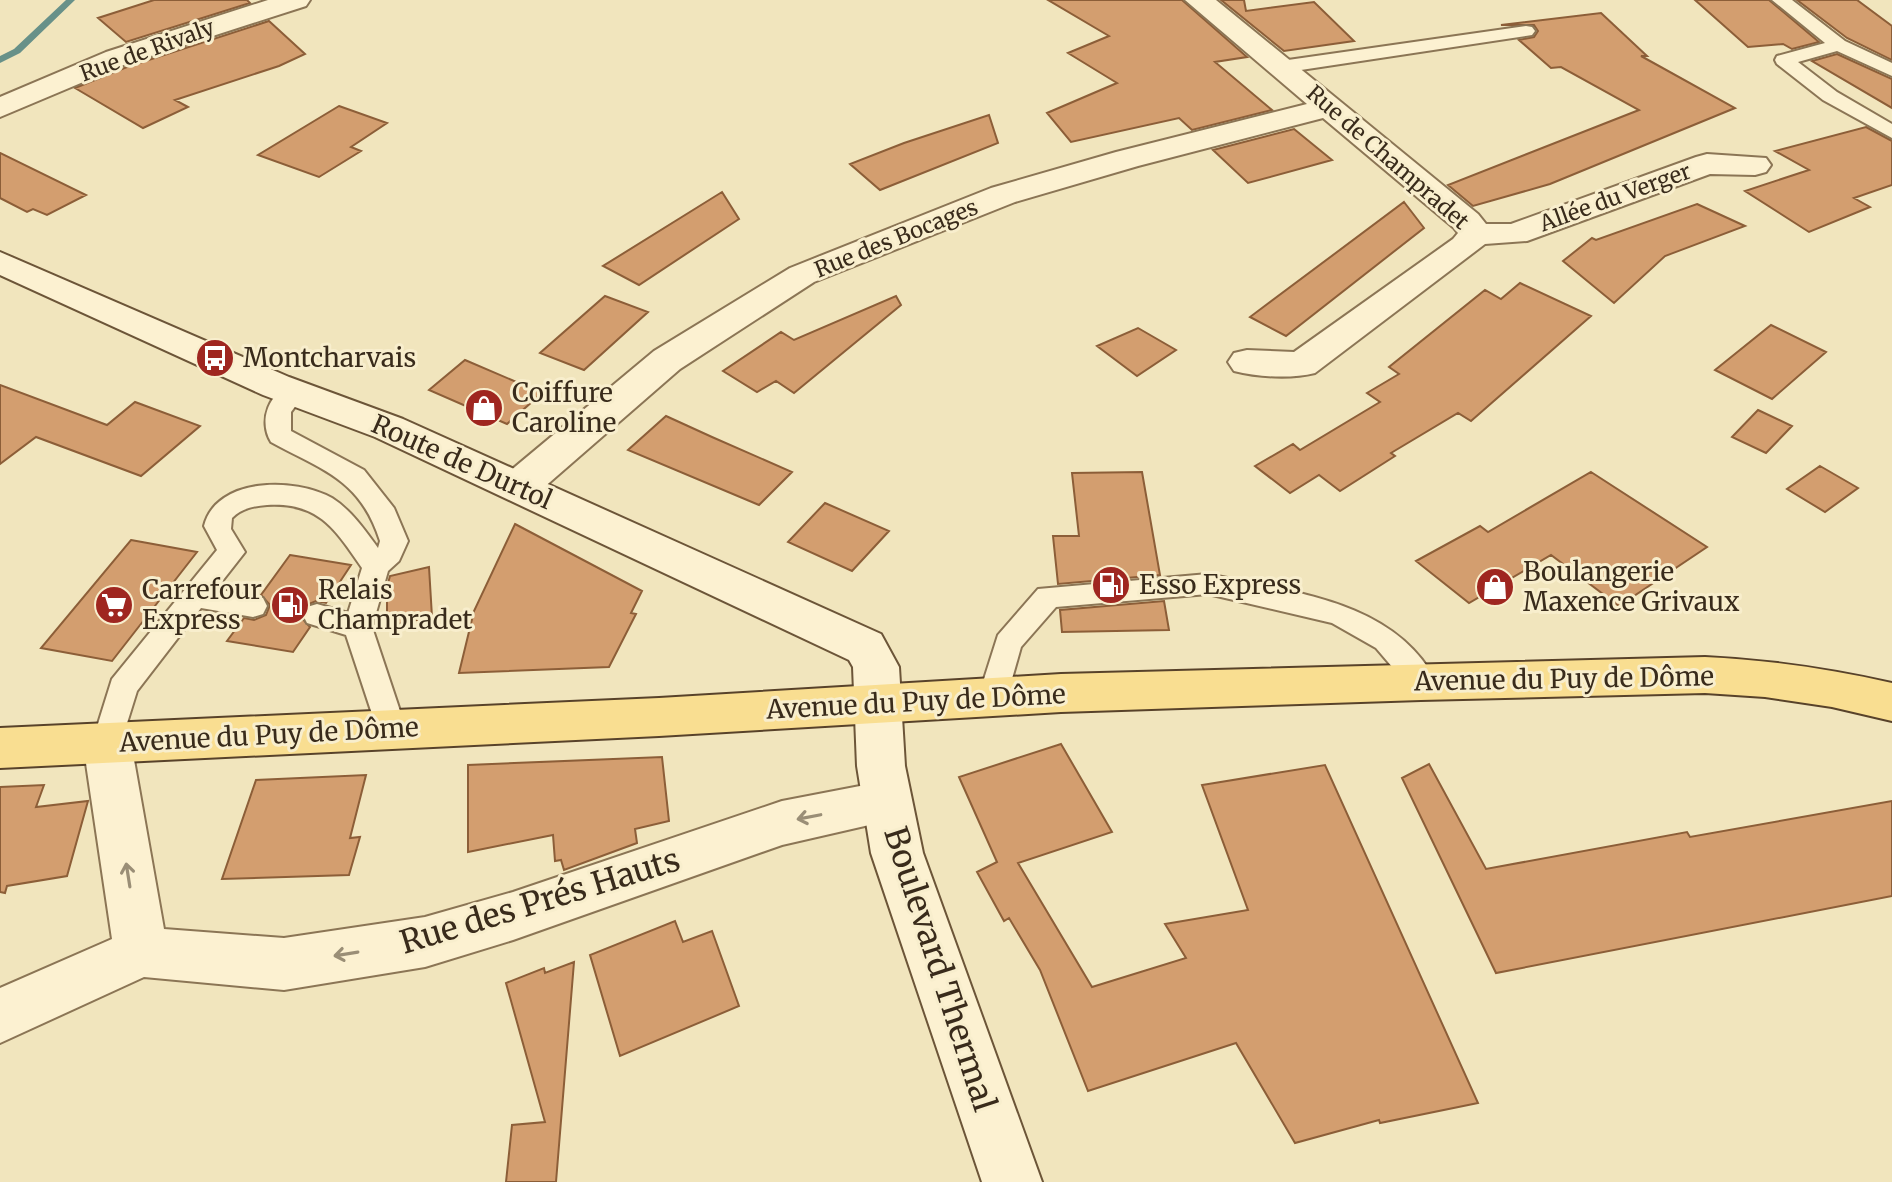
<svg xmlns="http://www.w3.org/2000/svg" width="1892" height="1182" viewBox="0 0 1892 1182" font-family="Merriweather,serif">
<rect width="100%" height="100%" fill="#f1e5bd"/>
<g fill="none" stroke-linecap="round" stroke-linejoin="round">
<!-- stream -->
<path fill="#689189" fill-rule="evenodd" d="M66,0H75L20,53L0,63V56L14,49Z"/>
</g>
<!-- building -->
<path fill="#d39e6f" stroke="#8c5e38" stroke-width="2" d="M154,0H247L250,3L126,42L98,18Z
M1048,0H1182L1247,57L1215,62L1272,110L1192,130L1179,118L1071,142L1047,113L1117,83L1068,53L1109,36Z
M1221,0H1244L1246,11L1314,2L1354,41L1284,51Z
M1695,0H1769L1819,42L1792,49L1783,44L1748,47Z
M1797,0H1857L1892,26V60L1847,38Z
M1601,13L1647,56H1641L1735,108L1550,184L1473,206L1448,185L1639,110L1561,67L1551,68L1519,40L1534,37L1538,31L1534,25H1501Z
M269,21L305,54L279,66L175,100L188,107L143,128L75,88L127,67Z
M1837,54L1892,79V108L1812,61Z
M339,106L387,123L351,147L361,151L319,177L258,155Z
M989,115L998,143L880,190L850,164L904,143Z
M1866,127L1892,141V185L1854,198L1870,207L1809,232L1745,191L1809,170L1775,151Z
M1294,129L1332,160L1248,183L1213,150Z
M0,153L86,195L47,215L33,209L27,212L0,198Z
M722,192L739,219L639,285L603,266Z
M1404,202L1424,228L1286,336L1250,317Z
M1697,204L1745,226L1665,256L1614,303L1563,261L1592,238L1596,240Z
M1520,283L1591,316L1471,421L1458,413L1391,453L1395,456L1340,491L1319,475L1290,493L1255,466L1293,444L1300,450L1380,402L1367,393L1399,374L1389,367L1485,290L1501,299Z
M605,296L648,312L584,370L540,353Z
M896,296L901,305L794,393L776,381L757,392L723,371L781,332L794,340Z
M1771,325L1826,352L1772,399L1715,370Z
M1138,328L1176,350L1137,376L1097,346Z
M465,360L542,393L507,424L429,390Z
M0,385L107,425L135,402L200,426L141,476L36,437L0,464Z
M1758,410L1792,426L1766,453L1732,437Z
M666,416L712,437L792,472L759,505L628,450Z
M1820,466L1858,488L1825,512L1787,489Z
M1142,472L1160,575L1058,584L1053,536H1079L1072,473Z
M1591,472L1707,547L1619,606L1551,555L1469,603L1416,561L1480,526L1488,532Z
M825,503L889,531L852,571L788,542Z
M515,524L642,591L631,613L636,614L609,667L459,673L474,611Z
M131,540L197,552L112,661L41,648Z
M290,555L351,565L326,603L316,601L304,606L300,616L310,627L293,652L227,641L244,618L254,620L266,615L270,605L261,595Z
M429,567L432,617L387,626V587L390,576Z
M1164,601L1169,630L1062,632L1060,610Z
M1061,744L1112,832L1018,863L1092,987L1186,958L1165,924L1248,910L1202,785L1325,765L1478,1103L1380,1123L1379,1120L1295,1143L1236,1043L1088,1091L1040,970L1009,918L1004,921L977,872L997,862L959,777Z
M662,757L669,821L635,829L637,843L564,870L561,860L555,861L553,835L468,852V765Z
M1429,764L1486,869L1687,832L1690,837L1892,801V896L1496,973L1402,778Z
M366,775L350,838L360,837L349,875L222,879L256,780Z
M44,785L36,807L88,801L67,876L7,886L5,893L0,892V787Z
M675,921L683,942L712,931L739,1006L620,1056L590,955Z
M574,962L556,1182H506L512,1125L545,1122L506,983L544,968L545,973Z"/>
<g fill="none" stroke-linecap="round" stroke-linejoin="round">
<!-- lane casing -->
<g stroke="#8b7555" stroke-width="4">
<path id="lane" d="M1772,0H1792L1845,41L1892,63V76L1837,51L1798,62L1837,92L1892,124V138L1823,100L1777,64L1775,60L1777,56L1825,43Z
M1526,26L1532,27L1535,31L1532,35L1281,73L1272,67L1281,61Z
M294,384L303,386L306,392L291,412V431L364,470L394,508L408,541L399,561L388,571L372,627L406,729L402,738L391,742L380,738L346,635L307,623L303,615L307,607L317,604L348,613L362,568C335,529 319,502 267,505C254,506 242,508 232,518L231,529L245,552L216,589L263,598L267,606L263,614L253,617L201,608L137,691L118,752L107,756L96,752L92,743L112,679L217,550L204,526C216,477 295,477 332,498C351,510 365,530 378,548L380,541C360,479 324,471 271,442C258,421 269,391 294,384Z
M1208,574C1289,592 1393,599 1436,681L1431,689L1421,693L1411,689L1376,648L1332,623L1208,594L1056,607L1021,647L1004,707L993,710L982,707L978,698L998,635L1038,589Z"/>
</g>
<!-- street casing -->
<g stroke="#8b7555" stroke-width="4">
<path id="street" d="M268,0H310L306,6L126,64L0,117V97L106,52Z
M1185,0H1216L1478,214L1486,224H1511L1696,157L1707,154L1766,158L1771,165L1766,172L1755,175L1710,174L1527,241L1485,244L1315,373C1291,379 1258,377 1234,371L1228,362L1234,353L1247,350L1294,352L1453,239L1458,233L1454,228L1323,118L1138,166L1015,202L814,282L680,369L534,496L519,500L504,496L498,486L504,476L654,351L790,268L991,188L1116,152L1307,104Z
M107,723L124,729L131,743L164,929L284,938L425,917L513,892L782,801L886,781L904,787L911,802L904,817L782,845L513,940L425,967L284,990L144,977L0,1043V988L112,939L83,743L90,729Z"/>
</g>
<!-- secondary casing -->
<g stroke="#6c5538" stroke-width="4">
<path id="secondary" d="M0,252L289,377L403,419L881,634L899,667L905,766L923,853L1042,1182H982L871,853L857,766L853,667L849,660L375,437L263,395L0,275Z"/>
</g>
<!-- primary casing -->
<g stroke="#58422a" stroke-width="4">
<path id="primary" d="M1705,657C1769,660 1830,669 1892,683V721L1832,707L1765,697L1705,693L1421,700L1061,712L659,736L0,768V728L659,698L1061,674Z"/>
</g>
<!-- lane -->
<use href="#lane" fill="#fcf1d1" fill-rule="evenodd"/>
<!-- street -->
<use href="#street" fill="#fcf1d1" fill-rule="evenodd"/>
<!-- secondary -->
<use href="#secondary" fill="#fcf1d1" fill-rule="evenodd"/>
<!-- primary -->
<use href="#primary" fill="#f9de91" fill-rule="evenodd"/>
</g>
<!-- one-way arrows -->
<defs><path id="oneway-shaft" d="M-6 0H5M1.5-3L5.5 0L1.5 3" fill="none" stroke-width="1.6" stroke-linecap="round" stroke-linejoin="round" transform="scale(2)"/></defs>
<g stroke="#9a8e76">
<use href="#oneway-shaft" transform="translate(809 817) rotate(169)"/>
<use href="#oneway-shaft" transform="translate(128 875) rotate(-99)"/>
<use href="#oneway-shaft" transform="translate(346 954) rotate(171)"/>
</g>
<!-- icons -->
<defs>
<g id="bus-disc" transform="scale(2)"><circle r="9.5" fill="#9f2620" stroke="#f8eecd"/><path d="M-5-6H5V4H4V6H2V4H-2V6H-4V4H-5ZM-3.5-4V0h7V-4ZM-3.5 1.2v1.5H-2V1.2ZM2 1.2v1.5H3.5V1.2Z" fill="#fff"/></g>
<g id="shop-disc" transform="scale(2)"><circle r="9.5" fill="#9f2620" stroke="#f8eecd"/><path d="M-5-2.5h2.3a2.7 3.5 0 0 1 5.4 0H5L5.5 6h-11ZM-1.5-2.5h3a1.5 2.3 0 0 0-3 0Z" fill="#fff"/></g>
<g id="fuel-disc" transform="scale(2)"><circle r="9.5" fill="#9f2620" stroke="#f8eecd"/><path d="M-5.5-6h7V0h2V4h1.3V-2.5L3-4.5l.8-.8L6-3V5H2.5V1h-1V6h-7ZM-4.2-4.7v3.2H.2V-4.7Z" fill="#fff"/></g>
<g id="supermarket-disc" transform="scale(2)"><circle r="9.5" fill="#9f2620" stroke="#f8eecd"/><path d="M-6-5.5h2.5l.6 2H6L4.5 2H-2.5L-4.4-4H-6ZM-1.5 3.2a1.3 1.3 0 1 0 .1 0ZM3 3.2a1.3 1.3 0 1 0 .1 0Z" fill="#fff"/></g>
</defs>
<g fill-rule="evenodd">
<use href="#bus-disc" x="215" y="358"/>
<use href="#shop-disc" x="484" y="408"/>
<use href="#fuel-disc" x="1111" y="585"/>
<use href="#shop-disc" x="1495" y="587"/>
<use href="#supermarket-disc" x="114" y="605"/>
<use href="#fuel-disc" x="290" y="605"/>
</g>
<g text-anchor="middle" stroke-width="6" stroke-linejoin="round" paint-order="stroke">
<!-- far-street labels -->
<g font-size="22" fill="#392b1b" stroke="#f8eecd">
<text transform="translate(147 50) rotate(-20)" y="8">Rue de Rivaly</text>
<text transform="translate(1388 157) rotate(41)" y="8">Rue de Champradet</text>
<text transform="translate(1615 197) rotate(-20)" y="8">Allée du Verger</text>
<text transform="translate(896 238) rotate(-22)" y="8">Rue des Bocages</text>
</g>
<!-- poi labels -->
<g font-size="26" fill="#392b1b" stroke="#f8eecd" text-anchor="start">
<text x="243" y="367">Montcharvais</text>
<text x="512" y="402">Coiffure<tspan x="512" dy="30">Caroline</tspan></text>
<text x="1523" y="581">Boulangerie<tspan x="1523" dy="30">Maxence Grivaux</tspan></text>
<text x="1139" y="594">Esso Express</text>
<text x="142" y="599">Carrefour<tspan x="142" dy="30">Express</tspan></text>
<text x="318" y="599">Relais<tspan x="318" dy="30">Champradet</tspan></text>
</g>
<!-- street labels -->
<g font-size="26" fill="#392b1b" stroke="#f8eecd">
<text transform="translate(462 462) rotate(24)" y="9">Route de Durtol</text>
<text transform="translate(1564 679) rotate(-1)" y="9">Avenue du Puy de Dôme</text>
<text transform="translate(916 702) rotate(-3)" y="9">Avenue du Puy de Dôme</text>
<text transform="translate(269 735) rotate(-3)" y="9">Avenue du Puy de Dôme</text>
</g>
<!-- near-street labels -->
<g font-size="32" fill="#392b1b" stroke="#f8eecd">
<text transform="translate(540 901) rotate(-17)" y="11">Rue des Prés Hauts</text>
<text transform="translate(940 969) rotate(72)" y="11">Boulevard Thermal</text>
</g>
</g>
</svg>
